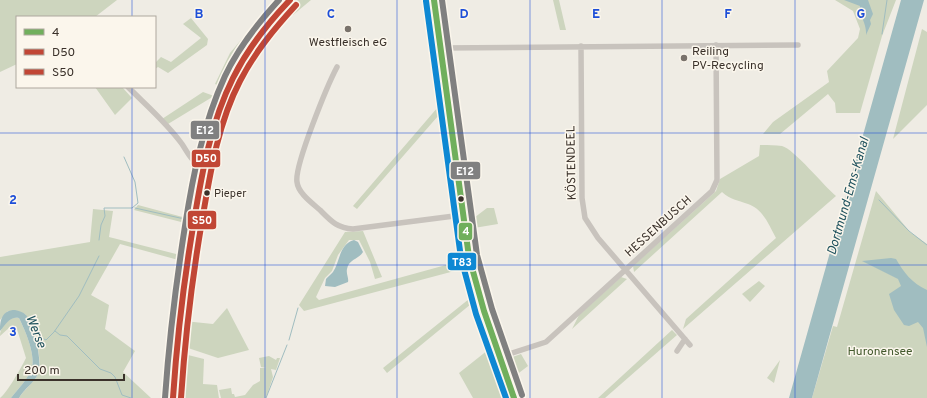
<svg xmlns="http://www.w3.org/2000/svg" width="927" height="398" viewBox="0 0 927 398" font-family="Overpass,sans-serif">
<rect width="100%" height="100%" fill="#efece4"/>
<!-- green -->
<path fill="#cdd5be" d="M0,0H117L95,17H17V64L0,72Z
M298,0H311L293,15L287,9Z
M553,0H559L566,30H560Z
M835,0H896L882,36L860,113H836L835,103L828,94L780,134H763L773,122L829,82L827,71L858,38L860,29L853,11Z
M191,18L208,39L207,45L168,73L158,67L155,69V63L161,57L171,62L201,38L183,24Z
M261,25L237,56L223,88L215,84L230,53L252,27Z
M922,29L927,32V105L893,139Z
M95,87H122L132,98L115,115Z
M203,92L214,96L168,124L162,119Z
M444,100L445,108L357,209L353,206Z
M444,117H447L458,203L456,201Z
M760,145C767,145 775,145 782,146C794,149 824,186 836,196L683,329L686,319L776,238C769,225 763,209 748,204C737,200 731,200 722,192L634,272L633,266L716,191L720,179L759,156Z
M876,191L910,232L927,244V398H812L833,326L837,327Z
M138,205L190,219L189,224L134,210Z
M487,208H494L498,224L474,228L466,224Z
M93,209L113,211L109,237L184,256L182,261L120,244L91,295L109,305L105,329L135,351L123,372L151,398H19C24,390 32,384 37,376C45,362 33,327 25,314L8,311L0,320V257L90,242Z
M363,231L382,277L375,279L370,262L359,240H349L338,255L332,271L325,278L316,297L319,300L464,260L492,347L512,398H473L459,373L488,350L471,304L387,373L383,368L469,299L462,269L304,311L299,305L345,232Z
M621,277L627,279L572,329L579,315Z
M759,281L765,286L750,302L742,294Z
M227,308L249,350L218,358L182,346L184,321L213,324Z
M13,318H19C25,330 37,357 31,370C27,380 18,389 11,398H0C7,393 21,368 26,358L16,326L10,327L0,336C0,328 6,321 13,318Z
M672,330L677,335L605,398H598Z
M180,353L204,359L203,384L217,385L219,398H176Z
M521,354L528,366L511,379L504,360Z
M269,356L276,360L277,358H280L276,370L271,369L273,377L266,398H221L219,390L231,388L232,394H234L235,397L245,395L253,385L260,381V368H266L261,367L259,358Z
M780,360L774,383L767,378Z"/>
<!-- water -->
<path fill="#a0bdc0" d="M844,0H868L873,14L870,20L871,24L866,35C867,24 859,15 860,6Z
M901,0H924L812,398H789Z
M354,240L358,242L363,252C359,259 349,259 347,269C346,274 349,278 348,282L335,287L325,286L326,279C328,277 331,274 333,272C340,262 339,244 354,240Z
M891,258L896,259C904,273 912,283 927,290V347L923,328L918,322L909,326L904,325L894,310L889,294L901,286L898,279L862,261Z
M15,310C19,311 23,312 26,315C34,325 43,362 38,374C34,383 24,389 19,398H11C18,389 27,380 31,370C37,357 25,330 19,318C10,316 6,324 0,331C0,320 2,310 15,310Z"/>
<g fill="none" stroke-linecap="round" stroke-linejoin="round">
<!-- stream -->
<path stroke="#a0bdc0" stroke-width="1" d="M882,34L887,0
M879,200L909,231L927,245
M135,208L189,220
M99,240L101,225L105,216L104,208H132L138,203L135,182L124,157
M55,331L60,335L67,336L100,369L111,373L115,377L122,395L131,398
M36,338L40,337L46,340L54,332L79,296L99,256
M289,340L298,308
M266,398L287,345"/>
<!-- minor -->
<path stroke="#c8c3bd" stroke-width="5.5" d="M434,0L469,257L484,311L514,398
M581,46L582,198L585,218L598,238L690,345
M440,48L798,45
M337,67C328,84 294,166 297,182C298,193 312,203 320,210C331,221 337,228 353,229L462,215
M128,87C146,105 167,123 182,144C188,153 192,163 203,166
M677,351L685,339
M500,357L546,342L712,191L717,180L716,45"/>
<!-- major -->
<path stroke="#ada8a2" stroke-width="7" d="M173,398C176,342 183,287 192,232C206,144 221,65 290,0"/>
<!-- bus-1 casing -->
<g stroke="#fbf6ec" stroke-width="9">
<path id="bus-1" d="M434,0L469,257L484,311L514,398"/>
</g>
<!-- bus-2 casing -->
<g stroke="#fbf6ec" stroke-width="9">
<path id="bus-2" d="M173,398C177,338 184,279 194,221C202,172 211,122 233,78C248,48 267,24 290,0"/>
</g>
<!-- bus-3 casing -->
<g stroke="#fbf6ec" stroke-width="9">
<path id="bus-3" d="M181,398C185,338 192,279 202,221C210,174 218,123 240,81C255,52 274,29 296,5"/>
</g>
<!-- bus-4 casing -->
<g stroke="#fbf6ec" stroke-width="9">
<path id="bus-4" d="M442,0L477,255L492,309L522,395
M165,398C169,340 176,283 185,226C193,175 203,124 225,76C238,48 258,23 279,0"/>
</g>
<!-- bus-5 casing -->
<g stroke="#fbf6ec" stroke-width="9">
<path id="bus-5" d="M426,1L461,258L476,314L506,398"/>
</g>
<!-- bus-1 -->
<use href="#bus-1" stroke="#70af5c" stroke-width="6"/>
<!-- bus-2 -->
<use href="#bus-2" stroke="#c14635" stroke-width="6"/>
<!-- bus-3 -->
<use href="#bus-3" stroke="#c14635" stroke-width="6"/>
<!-- bus-4 -->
<use href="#bus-4" stroke="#808080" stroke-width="6"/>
<!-- bus-5 -->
<use href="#bus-5" stroke="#0e88d3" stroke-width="6"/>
</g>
<!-- grid -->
<path fill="none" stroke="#1d4ed8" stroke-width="1" stroke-opacity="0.55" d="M132,0V17M265,0V398M397,0V398M530,0V398M662,0V398M795,0V398M132,87V398M0,133H927M0,265H927"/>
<!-- markers -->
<g fill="#79726b" stroke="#fbf6ec" stroke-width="1.5">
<circle cx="348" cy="29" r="4"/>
<circle cx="684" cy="58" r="4"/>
</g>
<g fill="#3a312a" stroke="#fbf6ec" stroke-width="1.5">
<circle cx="207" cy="193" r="3.5"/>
<circle cx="461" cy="199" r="3.5"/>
</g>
<g text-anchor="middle" stroke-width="3" stroke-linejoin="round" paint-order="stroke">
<!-- bus labels -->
<g font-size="11" fill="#3a312a" stroke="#fbf6ec" text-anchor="start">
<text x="214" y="197">Pieper</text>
</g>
<!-- poi labels -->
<g font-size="12" fill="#3a312a" stroke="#fbf6ec">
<text x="348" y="46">Westfleisch eG</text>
<text x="692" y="55" text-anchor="start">Reiling<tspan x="692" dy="14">PV-Recycling</tspan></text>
</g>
<!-- street labels -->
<g font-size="12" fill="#3a312a" stroke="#fbf6ec">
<text transform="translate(571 163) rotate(-91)" y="4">KÖSTENDEEL</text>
<text transform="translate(658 226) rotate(-42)" y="4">HESSENBUSCH</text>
</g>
<!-- park labels -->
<g font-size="12" fill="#43592d" stroke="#fbf6ec">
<text x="880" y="355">Huronensee</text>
</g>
<!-- water labels -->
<g font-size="13" font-style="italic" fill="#1e515d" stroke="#fbf6ec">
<text transform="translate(847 196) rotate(-74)" y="5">Dortmund-Ems-Kanal</text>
<text transform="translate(37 331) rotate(68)" y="5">Werse</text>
</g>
</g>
<g font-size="13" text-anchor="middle" font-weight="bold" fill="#1d4ed8" stroke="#fbf6ec" stroke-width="3" stroke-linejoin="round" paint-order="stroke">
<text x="199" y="18">B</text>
<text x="331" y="18">C</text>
<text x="464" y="18">D</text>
<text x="596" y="18">E</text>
<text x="728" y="18">F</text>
<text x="861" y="18">G</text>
<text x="13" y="204">2</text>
<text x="13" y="336">3</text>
</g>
<g stroke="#fbf6ec" stroke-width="1.5">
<rect x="190" y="120" width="30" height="20" rx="4" fill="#808080"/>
<rect x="191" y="149" width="30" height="19" rx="4" fill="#c14635"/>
<rect x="450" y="161" width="31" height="19" rx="4" fill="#808080"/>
<rect x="187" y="210" width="30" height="20" rx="4" fill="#c14635"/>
<rect x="458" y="222" width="15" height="19" rx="4" fill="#70af5c"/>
<rect x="447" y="252" width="30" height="19" rx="4" fill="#0e88d3"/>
</g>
<g font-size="11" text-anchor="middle" font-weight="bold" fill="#fff">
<text x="205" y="134">E12</text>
<text x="206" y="162">D50</text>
<text x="465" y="175">E12</text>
<text x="202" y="224">S50</text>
<text x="466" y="235">4</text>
<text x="462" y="266">T83</text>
</g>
<!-- legend -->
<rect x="16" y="16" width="140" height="72" fill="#fbf6ec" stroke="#aea79e"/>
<rect x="24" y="29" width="20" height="6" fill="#70af5c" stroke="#aea79e"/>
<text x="52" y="36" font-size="12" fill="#3a312a">4</text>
<rect x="24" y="49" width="20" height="6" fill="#c14635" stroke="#aea79e"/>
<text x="52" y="56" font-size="12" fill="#3a312a">D50</text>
<rect x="24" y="69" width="20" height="6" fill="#c14635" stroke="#aea79e"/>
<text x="52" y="76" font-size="12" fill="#3a312a">S50</text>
<!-- scale -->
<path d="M18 374v6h106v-6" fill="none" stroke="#3a312a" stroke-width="2"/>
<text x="24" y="374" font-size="12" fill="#3a312a" stroke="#fbf6ec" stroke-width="3" paint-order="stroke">200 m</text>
</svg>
